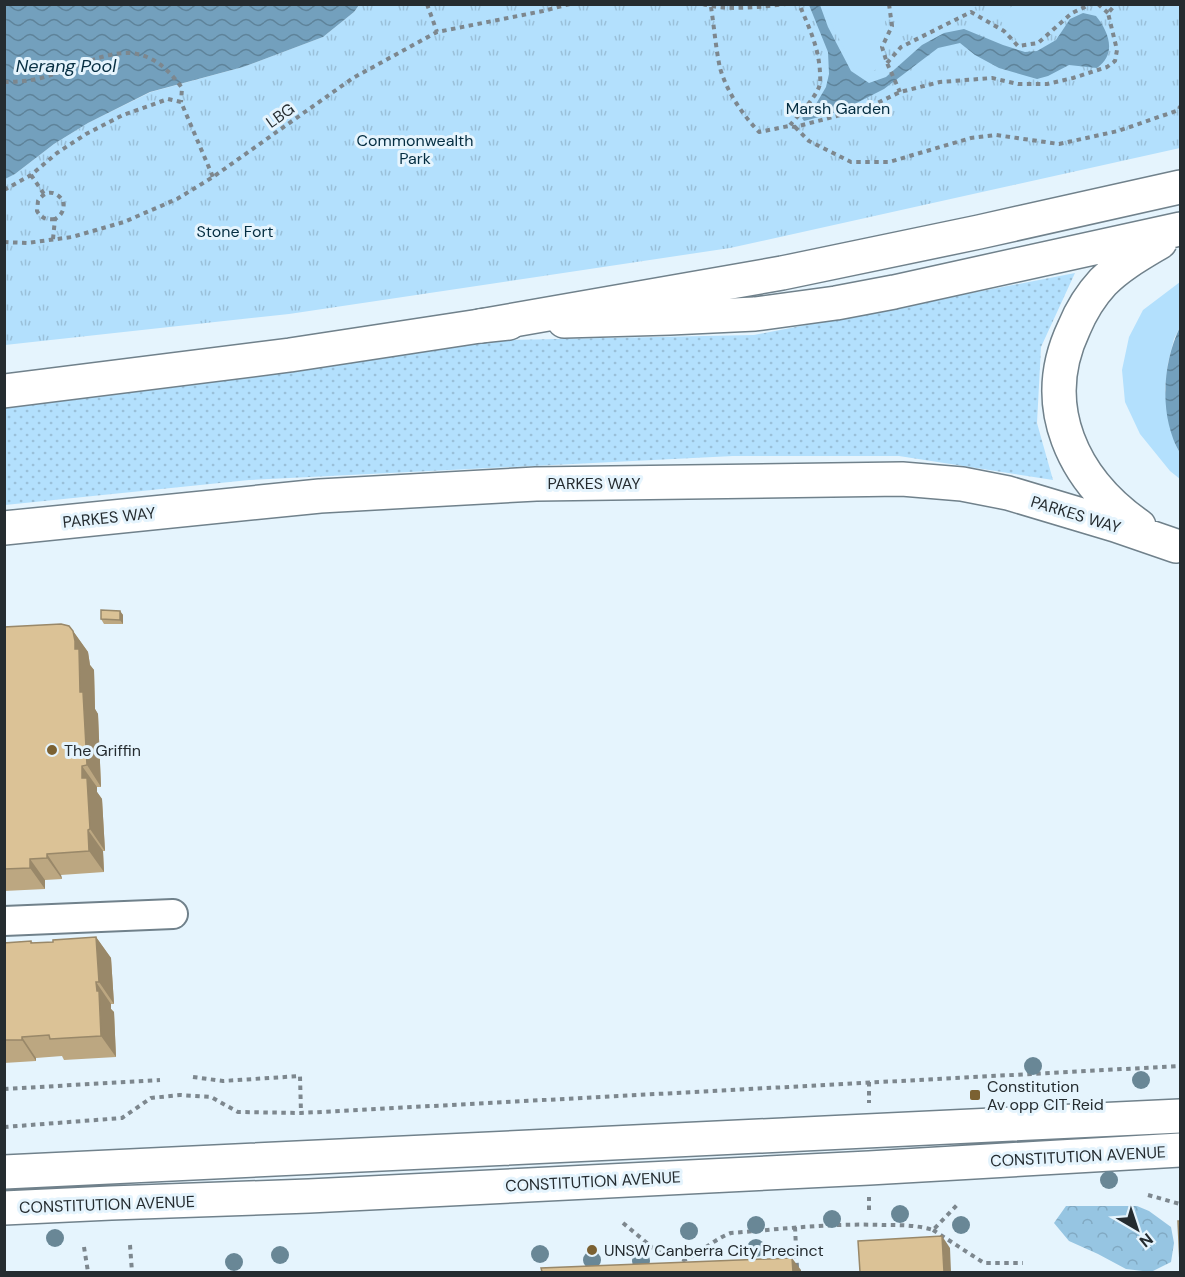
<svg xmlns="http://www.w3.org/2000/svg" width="1185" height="1277" viewBox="0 0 1185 1277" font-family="'DM Sans',sans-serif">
<defs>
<pattern id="grass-dots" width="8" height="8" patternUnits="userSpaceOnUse" patternTransform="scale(1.5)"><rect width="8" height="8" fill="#b3e0fd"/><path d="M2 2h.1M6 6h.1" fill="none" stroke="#9ac0d9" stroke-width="1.8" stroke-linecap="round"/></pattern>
<pattern id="forest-crowns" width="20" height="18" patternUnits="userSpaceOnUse" patternTransform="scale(1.5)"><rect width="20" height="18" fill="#96c5e2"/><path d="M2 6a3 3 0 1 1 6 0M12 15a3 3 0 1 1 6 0" fill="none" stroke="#81a9c2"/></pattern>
<pattern id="park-tufts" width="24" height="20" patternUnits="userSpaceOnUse" patternTransform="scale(1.5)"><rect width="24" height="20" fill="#b3e0fd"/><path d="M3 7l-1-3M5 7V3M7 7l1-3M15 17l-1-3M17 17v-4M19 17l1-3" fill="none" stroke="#9ac0d9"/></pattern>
<pattern id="water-waves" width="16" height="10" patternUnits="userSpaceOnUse" patternTransform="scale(1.5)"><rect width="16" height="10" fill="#73a0bd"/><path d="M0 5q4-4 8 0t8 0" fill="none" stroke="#5e839a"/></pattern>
</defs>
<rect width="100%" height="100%" fill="#e5f4fd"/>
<!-- grass -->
<path fill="url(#grass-dots)" d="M1075,273L1041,347L1037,423L1053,480L899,456H733L249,480L5,505L4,405L203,376L509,340L754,335Z"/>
<!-- forest -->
<path fill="url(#forest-crowns)" d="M1066,1206H1137L1149,1211L1171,1227L1174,1243L1171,1262L1151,1272L1126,1269L1098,1254L1069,1241L1054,1223Z"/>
<!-- park -->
<path fill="url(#park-tufts)" d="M359,5H1180V148L730,248L289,314L5,345L4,179L15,174L54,144L88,123L151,92L243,67L323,37L354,12Z"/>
<!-- garden -->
<path fill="#b3e0fd" d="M822,5H883C887,18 884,30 883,44C882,52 884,61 880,68L867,73L853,66Z
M895,5V4L979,5L916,36L901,31Z
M1013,5V4L1078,5L1070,8L1058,16L1048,31L1034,40L1018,42L1007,26L999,20Z
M1180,282V327L1174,339L1168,363L1165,390L1176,446L1180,453V479L1170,471L1140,434L1125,402L1122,370L1129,337L1143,310Z"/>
<!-- water -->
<path fill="url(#water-waves)" d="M5,4H359V5L354,12L323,37L243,67L150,92L88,123L54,144L15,174L5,179Z
M809,5H820L828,27L851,71L869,83L886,77L922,45L944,33L964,29L1003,45L1025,52L1037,51L1056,40L1070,19L1083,13L1096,16C1109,32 1117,54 1097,68L1069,65L1048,76L1037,79L999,68L975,55L960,43L938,48L884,89L841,111L804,121L802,118L816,104L826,87L829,74L828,52Z
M1180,327V453C1159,417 1162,364 1180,327Z"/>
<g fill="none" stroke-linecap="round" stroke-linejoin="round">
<!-- minor casing -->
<g stroke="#70818b" stroke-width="32">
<path id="minor" d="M4,921L173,914"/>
</g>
<!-- tertiary casing -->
<g stroke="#70818b" stroke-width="36">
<path id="tertiary" d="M4,1172L1180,1116
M4,1208L111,1203L309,1196L869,1168L1180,1150"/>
</g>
<!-- primary casing -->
<g stroke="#70818b" stroke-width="36">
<path id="primary" d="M564,321L670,318L755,314L836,303L894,292L1180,229
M4,391L290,355L480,326L509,323
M1139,526C1073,480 1037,406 1074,328C1081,311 1091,295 1103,282C1120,265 1140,254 1160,242
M4,528L320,496L536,484L902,479L962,484L1008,493L1115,525L1176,546"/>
</g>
<!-- motorway casing -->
<g stroke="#70818b" stroke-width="36">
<path id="motorway" d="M480,326L782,273L979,232L1180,187"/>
</g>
<!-- path -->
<path stroke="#7d878e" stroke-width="4" stroke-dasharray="4.5 4.5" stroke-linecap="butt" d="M427,4L437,32
M703,4C725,11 763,7 786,4
M889,4L892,26L882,47L887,63L900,92
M1098,4L1108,13
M711,7C714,26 716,50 720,68C727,92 742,114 759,132L789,126L795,127L867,108L900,92L940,82L992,78L1018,84H1047L1073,78L1107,67L1115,61L1117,50L1108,13L1116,4
M887,63L901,47L971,12L1004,31L1018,46L1038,43L1072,13L1091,4
M4,82C17,82 29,81 41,78C98,62 138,26 182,88L181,102
M790,125C798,116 815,98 819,87C821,83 820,77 820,73C819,48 809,27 799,4
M795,127L809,141L851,162H889L971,138L996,135L1059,144L1118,131L1179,110L1180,106
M31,175L44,194
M4,190L31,175L57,153L86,134L123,115L168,99L181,102L213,177
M53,239L55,219C62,215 65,209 63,201C56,190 45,190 38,201L37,211C41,218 46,220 55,219
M4,242L27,243L72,237L124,222L177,199L213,177L353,78L437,32L543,11L570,4
M193,1077L223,1081L300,1076L301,1113
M869,1082V1103
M4,1089L160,1080
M4,1127L122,1118L151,1098L180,1095L211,1097L238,1112L301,1113L1180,1066
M1148,1195L1180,1204
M869,1210V1197
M623,1223L659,1253C671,1250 674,1256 684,1260C701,1253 714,1239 731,1233C782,1229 832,1223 883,1225C900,1225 917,1225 933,1230L957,1205
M795,1227L797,1268
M933,1230L984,1263H1023
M130,1245L132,1272
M84,1247L88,1272"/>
<!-- minor -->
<use href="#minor" stroke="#fff" stroke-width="28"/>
<!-- tertiary -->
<use href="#tertiary" stroke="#fff" stroke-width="33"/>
<!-- primary -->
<use href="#primary" stroke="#fff" stroke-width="33"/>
<!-- motorway -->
<use href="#motorway" stroke="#fff" stroke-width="33"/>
</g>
<!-- trees -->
<g fill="#698796">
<circle cx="1033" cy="1066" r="9"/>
<circle cx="1141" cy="1080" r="9"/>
<circle cx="1109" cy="1180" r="9"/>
<circle cx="900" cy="1214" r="9"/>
<circle cx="832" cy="1219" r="9"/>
<circle cx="756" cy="1225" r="9"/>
<circle cx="961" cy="1225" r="9"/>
<circle cx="689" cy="1231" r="9"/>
<circle cx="55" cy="1238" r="9"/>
<circle cx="756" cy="1248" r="9"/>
<circle cx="540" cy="1254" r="9"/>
<circle cx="280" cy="1255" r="9"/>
<circle cx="592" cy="1260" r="9"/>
<circle cx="641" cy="1261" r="9"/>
<circle cx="234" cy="1262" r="9"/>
</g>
<!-- wall -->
<path fill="#bca781" d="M120,611L123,615V624H104L101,619Z
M4,627L73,631L88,652L90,665L94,670L95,709L98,714L101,787H97V792L102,799L105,851H103L104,872L61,875L62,879L45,880V889L4,891Z
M96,937L111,958L114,1004H111V1009L114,1012L116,1057L64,1060L62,1056L36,1058V1061L4,1063V943L31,941L33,943L53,942Z"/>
<!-- shaded-wall -->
<path fill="#998869" d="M120,611L123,615V624L120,620Z
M73,631L88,652L90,665L94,670L95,709L98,714L101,787L87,765L80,692Z
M82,766L97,787V792L102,799L105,851L90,829L82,778Z
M88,830L103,851L104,872L89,851Z
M47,854L61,875L62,879L47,858Z
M30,859L45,880V889L30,868Z
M96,937L111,958L114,1004L99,982Z
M96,982L111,1004V1009L114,1012L116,1057L101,1036Z
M22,1037L36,1058V1061L22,1040Z
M942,1236L950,1248L951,1272H944Z
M792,1258L801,1270V1272H793Z"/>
<!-- building -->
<path fill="#dbc296" stroke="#998869" stroke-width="1.5" d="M101,610L120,611V620L101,619Z
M61,624L69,626L73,631L75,641V649H79L80,692H83L87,765L82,766V778H87L90,829L88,830L89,851L47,854V858L30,859V868L4,869V627Z
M96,937L99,982H96L97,991H99L101,1036L50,1039L49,1035L22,1037V1040H4V943L31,941V943L53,942V940Z
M1178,1221H1180V1263Z
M942,1236L944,1272H860L858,1241Z
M792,1258L793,1272H542L541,1268Z"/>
<!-- markers -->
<g fill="#7b6132" stroke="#e5f4fd" stroke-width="2">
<circle cx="52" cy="750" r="6"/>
<rect x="969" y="1089" width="12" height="12" rx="3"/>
<circle cx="592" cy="1250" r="6"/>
</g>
<g text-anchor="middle" stroke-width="6" stroke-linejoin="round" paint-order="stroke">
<!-- park labels -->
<g font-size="16" fill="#042d41" stroke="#e5f4fd">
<text x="838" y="114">Marsh Garden</text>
<text x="415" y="146">Commonwealth<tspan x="415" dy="18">Park</tspan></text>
<text x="235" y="237">Stone Fort</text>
</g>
<!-- street labels -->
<g font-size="16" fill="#252c30" stroke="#e5f4fd">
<text transform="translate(280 115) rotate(-35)" y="6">LBG</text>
<text x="594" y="489">PARKES WAY</text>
<text transform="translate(1076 514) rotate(17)" y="6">PARKES WAY</text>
<text transform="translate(109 517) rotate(-6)" y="6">PARKES WAY</text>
<text transform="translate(1078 1156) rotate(-3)" y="6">CONSTITUTION AVENUE</text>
<text transform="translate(593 1181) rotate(-3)" y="6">CONSTITUTION AVENUE</text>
<text transform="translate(107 1204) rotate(-2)" y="6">CONSTITUTION AVENUE</text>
</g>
<!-- poi labels -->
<g font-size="16" fill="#252c30" stroke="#e5f4fd" text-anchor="start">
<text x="64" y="756">The Griffin</text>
<text x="987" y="1092">Constitution<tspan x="987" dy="18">Av opp CIT Reid</tspan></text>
<text x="604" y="1256">UNSW Canberra City Precinct</text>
</g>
<!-- water labels -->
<g font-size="18" font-style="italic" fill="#062e42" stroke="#e5f4fd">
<text x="66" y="72">Nerang Pool</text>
</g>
</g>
<!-- border -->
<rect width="1185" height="1277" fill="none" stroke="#252c30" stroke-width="12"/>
<!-- north arrow -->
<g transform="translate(1137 1229) rotate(141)" stroke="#e5f4fd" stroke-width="4.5" paint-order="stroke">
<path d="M0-4.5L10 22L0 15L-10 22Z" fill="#252c30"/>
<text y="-9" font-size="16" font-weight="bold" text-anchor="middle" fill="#252c30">N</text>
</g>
</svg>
